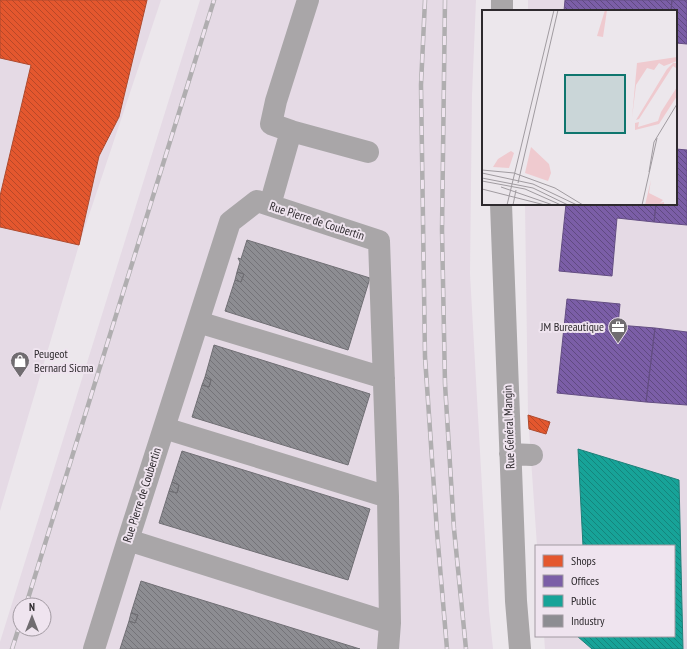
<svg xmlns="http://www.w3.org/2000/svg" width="687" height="649" viewBox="0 0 687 649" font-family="'PT Sans Narrow',sans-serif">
<defs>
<pattern id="shops-back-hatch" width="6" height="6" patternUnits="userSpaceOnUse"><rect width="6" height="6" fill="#e4572e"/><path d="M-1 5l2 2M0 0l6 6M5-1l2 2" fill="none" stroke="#b94828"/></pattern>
<pattern id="offices-back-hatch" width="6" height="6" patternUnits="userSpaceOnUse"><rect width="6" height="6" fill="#7b5ea7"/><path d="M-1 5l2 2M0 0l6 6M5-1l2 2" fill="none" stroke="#604a81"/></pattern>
<pattern id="public-back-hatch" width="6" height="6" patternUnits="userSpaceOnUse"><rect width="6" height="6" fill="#17a398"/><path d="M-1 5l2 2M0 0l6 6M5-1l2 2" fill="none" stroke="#15857c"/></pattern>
<pattern id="industry-back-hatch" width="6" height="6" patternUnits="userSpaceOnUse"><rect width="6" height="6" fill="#8d8d92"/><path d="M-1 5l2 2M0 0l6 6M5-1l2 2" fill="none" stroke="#747378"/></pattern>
</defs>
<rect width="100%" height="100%" fill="#ece7ec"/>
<!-- built -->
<path fill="#e5dae5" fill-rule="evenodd" d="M0,0H161L79,245L0,511Z
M200,0H476L472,95L470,274L489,611L493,649H0V642ZM20,605H44V629H20Z
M528,0H687V649H545L544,636H674V546H537L528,415L525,204H676V11H528Z"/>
<!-- shops -->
<path fill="url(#shops-back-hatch)" stroke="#ad4a2e" d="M0,0H147L119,117L99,156L79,245L0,227V196L31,65L0,58Z
M528,415L550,422L546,434L529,429Z"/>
<!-- offices -->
<path fill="url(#offices-back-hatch)" stroke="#644e83" d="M565,0H672L671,11H564Z
M672,0H687V44L676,43V11H671Z
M676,149L687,150V225L654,222L656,204H676Z
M566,204H656L654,222L617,218L612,276L559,271Z
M567,299L620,304L618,325L655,328L646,402L557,393Z
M655,328L687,332V405L646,402Z"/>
<!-- public -->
<path fill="url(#public-back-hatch)" stroke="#1e7f78" d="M578,449L679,480L683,649H592L577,636H674V546H583Z"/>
<!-- industry -->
<path fill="url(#industry-back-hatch)" stroke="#706f74" d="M247,240L370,278L348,350L225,311L235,280L241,282L244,274L237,272L240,262L238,258L241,259Z
M237,272L244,274L241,282L235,280Z
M214,345L370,394L348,465L192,417L202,385L209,387L211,380L205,377Z
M205,377L211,380L209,387L202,385Z
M182,451L370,509L348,580L159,523L169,491L177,493L179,485L172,482Z
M172,482L179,485L177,493L169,491Z
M141,581L163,588L360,649H120L129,621L135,623L138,615L131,613Z
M131,613L138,615L135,623L129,621Z"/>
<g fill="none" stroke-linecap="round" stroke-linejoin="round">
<!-- minor -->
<path stroke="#a9a6a8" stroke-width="22" d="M502,11V0
M291,131L271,124L276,101L308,0
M501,204L516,601L520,649
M270,205L291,131L368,152
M198,322L384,378
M164,428L388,497
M510,454L532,455
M128,540L390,623
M94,649L128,540L230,222L257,201L379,241L388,497L390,623L388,649"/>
<!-- rail casing -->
<g stroke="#b0aeb0" stroke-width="4.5">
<path id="rail" d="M425,0L421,85L425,357L437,532L447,649
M445,0L442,230L445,384L454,529L466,649
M26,605L214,0
M12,649L20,624"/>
</g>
<!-- rail -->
<use href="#rail" stroke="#efe4ef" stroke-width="3" stroke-dasharray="9" stroke-linecap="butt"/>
</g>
<!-- icons -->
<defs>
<g id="office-pin" transform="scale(1)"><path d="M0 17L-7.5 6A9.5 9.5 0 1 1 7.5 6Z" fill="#706c70" stroke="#efe4ef"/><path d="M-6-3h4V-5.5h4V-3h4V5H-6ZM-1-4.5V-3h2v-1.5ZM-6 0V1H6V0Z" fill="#fff"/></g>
<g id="shop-pin" transform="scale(1)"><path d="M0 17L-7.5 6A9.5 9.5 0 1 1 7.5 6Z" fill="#706c70" stroke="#efe4ef"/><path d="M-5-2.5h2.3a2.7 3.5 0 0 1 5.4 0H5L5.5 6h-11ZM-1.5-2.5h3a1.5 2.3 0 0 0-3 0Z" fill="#fff"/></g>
</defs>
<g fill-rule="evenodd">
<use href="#office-pin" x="618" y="327"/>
<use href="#shop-pin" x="20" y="361"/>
</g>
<g text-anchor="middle" stroke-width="4" stroke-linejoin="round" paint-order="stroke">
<!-- street labels -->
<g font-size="12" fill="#2e2a2e" stroke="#efe4ef">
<text transform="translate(317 221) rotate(18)" y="4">Rue Pierre de Coubertin</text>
<text transform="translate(509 427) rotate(-92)" y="4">Rue Général Mangin</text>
<text transform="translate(142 495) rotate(-72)" y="4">Rue Pierre de Coubertin</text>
</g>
<!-- poi labels -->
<g font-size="12" fill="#2e2a2e" stroke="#efe4ef" text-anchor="end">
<text x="604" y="331">JM Bureautique</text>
<text x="34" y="358" text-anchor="start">Peugeot<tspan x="34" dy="14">Bernard Sicma</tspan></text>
</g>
</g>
<!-- overview -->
<g transform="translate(482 10)">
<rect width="195" height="195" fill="#ece7ec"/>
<path d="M123,0H125L121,27L115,26ZM195,47V51L182,56L177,53L172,60L165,58L154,75L150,108L155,53ZM191,53H195L194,58L191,56L157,109L154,110L185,59ZM195,77V86L177,114L153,120V113L157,112L156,117L176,111L179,102ZM49,137L67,154L69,163L66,171L43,163ZM29,141L32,143L27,158L11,157L16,149ZM169,170L167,183L181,190L178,193L182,192V195H163Z" fill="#efcacf"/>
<path fill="none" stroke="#a09ba0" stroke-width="1" d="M0,160L32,163L73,178M167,162L172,132L195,94M0,163L51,174L95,195M0,168L51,178L86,195M0,171L43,179L79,195M36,173L76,0M19,177L71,195M73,178L101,195M0,179L63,195M25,195L72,0M31,195L34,180M160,195L175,128"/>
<path fill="#0f766e" fill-opacity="0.15" stroke="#0f766e" stroke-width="2" d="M83,65H143V123H83Z"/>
<rect width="195" height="195" fill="none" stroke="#2e2a2e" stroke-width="2"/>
</g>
<!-- legend -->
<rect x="535" y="545" width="140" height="92" fill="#efe4ef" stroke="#a29aa2"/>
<rect x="543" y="555" width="20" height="12" fill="#e4572e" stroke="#a29aa2"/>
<text x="571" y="565" font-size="12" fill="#2e2a2e">Shops</text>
<rect x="543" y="575" width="20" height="12" fill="#7b5ea7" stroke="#a29aa2"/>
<text x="571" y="585" font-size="12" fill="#2e2a2e">Offices</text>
<rect x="543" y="595" width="20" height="12" fill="#17a398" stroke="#a29aa2"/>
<text x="571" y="605" font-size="12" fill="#2e2a2e">Public</text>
<rect x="543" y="615" width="20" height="12" fill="#8d8d92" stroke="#a29aa2"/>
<text x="571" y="625" font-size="12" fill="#2e2a2e">Industry</text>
<!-- north arrow -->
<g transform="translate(32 617)"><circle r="19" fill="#efe4ef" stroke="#a29aa2"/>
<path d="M0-3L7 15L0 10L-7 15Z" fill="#706c70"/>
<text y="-6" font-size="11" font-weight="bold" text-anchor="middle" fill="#2e2a2e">N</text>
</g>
</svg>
